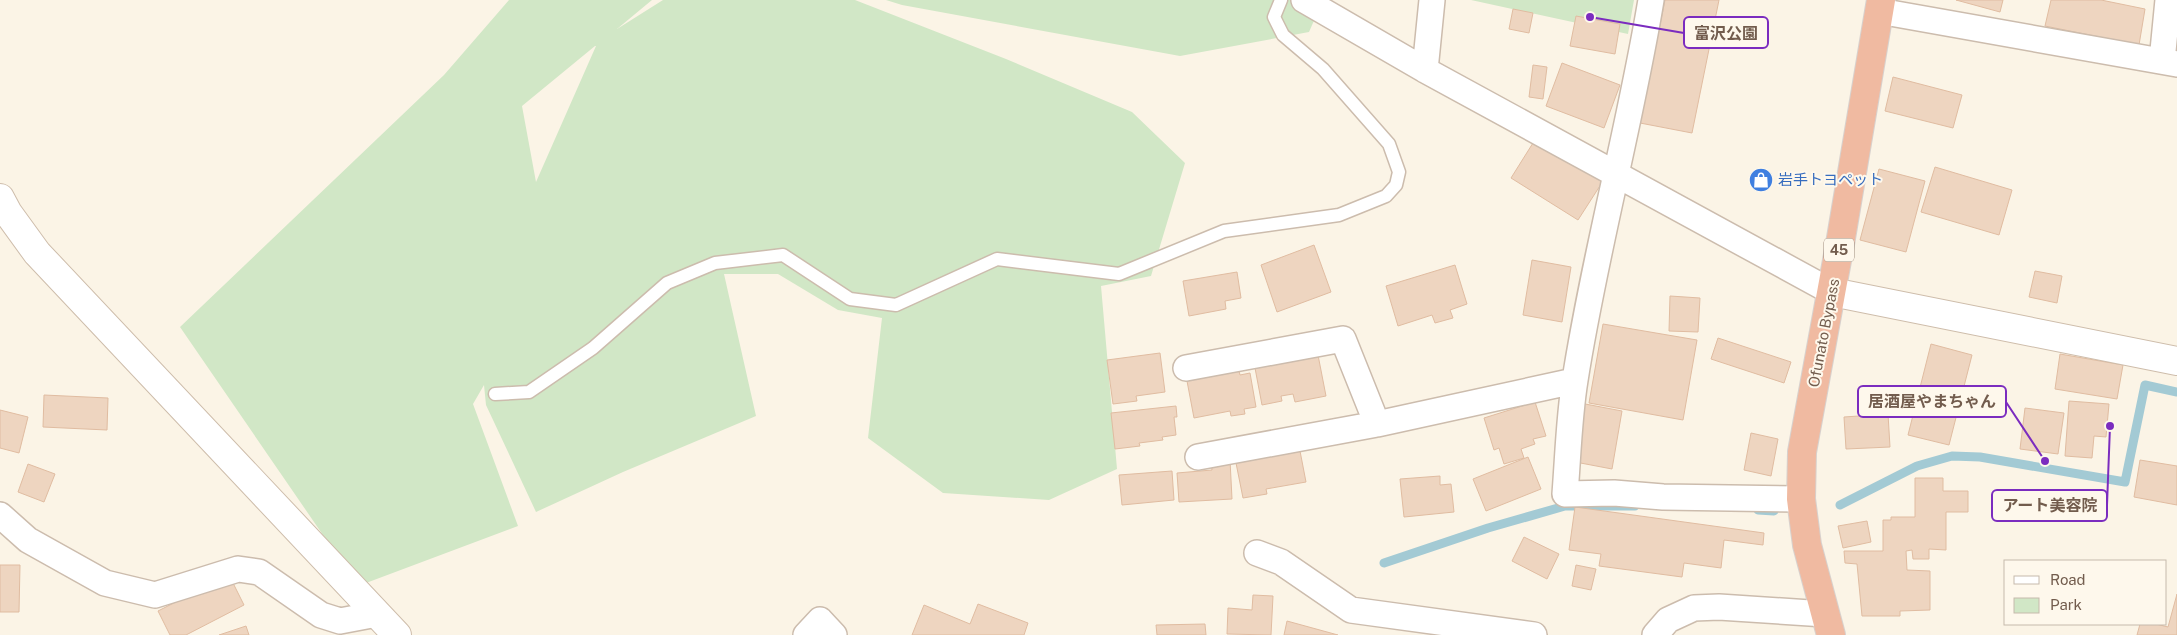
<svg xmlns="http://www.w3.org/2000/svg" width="2177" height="635" viewBox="0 0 2177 635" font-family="'Public Sans','Noto Sans JP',sans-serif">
<rect width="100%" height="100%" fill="#fbf4e6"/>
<!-- green -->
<path fill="#d1e7c6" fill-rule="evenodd" d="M509,0H652L617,29L663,0H855L1006,59L1132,112L1185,163L1151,276L1101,286L1117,469L1049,500L943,493L868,438L882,318L838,310L778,274H724L756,416L623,472L536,512L486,405L484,385L473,404L518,526L358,586L180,327L444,75ZM595,46H596L536,182L522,106Z
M886,0H1323L1309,32L1180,56L902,5Z
M1471,0H1634L1628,34Z"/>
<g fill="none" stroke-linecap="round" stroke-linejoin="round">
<!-- stream -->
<path stroke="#a3cad4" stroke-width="9" d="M1840,505L1917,466L1952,456L1980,457L2125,482L2145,385L2177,392
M1758,510L1774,511
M1384,563L1488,528L1565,506H1635"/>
</g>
<!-- building -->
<path fill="#eed5c0" stroke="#e0bca1" d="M1665,0H1719L1692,133L1640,123Z
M1956,0H2003L2000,12Z
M2051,0H2101L2145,9L2139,45L2045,26Z
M1513,9L1533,13L1529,33L1509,29Z
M1576,16L1620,24L1615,54L1570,46Z
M1562,63L1620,85L1604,128L1546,106Z
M1533,65L1547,67L1543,99L1529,97Z
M1893,77L1962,95L1953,128L1885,111Z
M1538,135L1605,178L1578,220L1511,178Z
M1935,167L2012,190L1999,235L1921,212Z
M1879,169L1925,181L1906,252L1860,240Z
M1314,245L1331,292L1277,312L1261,265Z
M1532,260L1571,267L1562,322L1523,315Z
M1455,265L1467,304L1450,310L1453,318L1435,323L1432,315L1398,326L1386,286Z
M2035,271L2062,276L2057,303L2029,297Z
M1237,272L1241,298L1225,301L1226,309L1189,316L1183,281Z
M1670,296L1700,298L1698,332L1669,331Z
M1603,324L1697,340L1683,420L1589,403Z
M1718,338L1791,362L1784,383L1711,359Z
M1931,344L1972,355L1949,445L1908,435Z
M1160,353L1165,392L1136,396L1137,401L1113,404L1107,360Z
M2060,354L2123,365L2117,399L2055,389Z
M1318,355L1326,396L1295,402L1293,394L1281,396L1282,401L1262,405L1255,368Z
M1239,371L1240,375L1250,373L1256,407L1244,409L1245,414L1231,416L1230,411L1194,418L1187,381Z
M44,395L108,398L107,430L43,427Z
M2069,401L2109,404L2106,437L2094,436L2092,458L2065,456Z
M1535,402L1546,436L1533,439L1535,444L1521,449L1524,458L1504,464L1499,448L1494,450L1484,418Z
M1580,403L1622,411L1612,469L1570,461Z
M1176,406L1177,417H1174L1176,435L1162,437L1163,440L1139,443L1140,446L1115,449L1111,413Z
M2025,408L2064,413L2058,454L2020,449Z
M0,410L28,417L19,453L0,448Z
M1888,414L1890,447L1846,449L1844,417Z
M1751,433L1778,439L1771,476L1744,470Z
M1300,451L1306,482L1266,489L1267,494L1243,498L1236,463Z
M1528,457L1541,489L1486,511L1473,479Z
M1230,460L1232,499L1179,502L1177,473L1212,470L1211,461Z
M2140,460L2177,466V505L2134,497Z
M28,464L55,474L44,502L18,492Z
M1172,471L1174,500L1122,505L1119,475Z
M1440,476V485L1451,484L1454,512L1404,517L1400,479Z
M1915,478H1943V491H1968V512H1946V550L1929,549V559H1913L1912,550L1906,551L1907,570L1930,571V610L1900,611V616H1862L1857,564L1845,563L1844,551H1883V520H1891V517H1915Z
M1575,507L1764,533L1763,545L1724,540L1721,568L1684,563L1682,577L1599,566L1601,554L1569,550Z
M1867,521L1871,542L1843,548L1838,526Z
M1524,537L1559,554L1547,579L1512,561Z
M0,565H20L19,612H0Z
M1576,565L1596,569L1591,590L1572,586Z
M229,575L244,605L186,635H170L158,611Z
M2177,594V635H2137L2140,624H2156L2168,627Z
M1253,595L1273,596L1271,635L1227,634L1228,608L1252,610Z
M978,604L1028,623L1024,635H912L924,605L970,624Z
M1287,621L1338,635H1284Z
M1205,624L1206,635H1157L1156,625Z
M246,626L249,635H219Z"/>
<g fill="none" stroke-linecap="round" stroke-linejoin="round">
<!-- lane casing -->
<g stroke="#ccbcad" stroke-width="15">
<path id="lane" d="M495,394L529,392L593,348L667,283L715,263L783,255L850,299L896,305L997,259L1119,274L1224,231L1339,215L1386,196L1396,185L1399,172L1389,144L1323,69L1283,35L1274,17L1281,0"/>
</g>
<!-- street casing -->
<g stroke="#ccbcad" stroke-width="28">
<path id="street" d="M1304,0L1425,70L1832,292
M1651,0C1630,127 1595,252 1575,380C1569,417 1568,456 1565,494L1614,493L1663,497L1801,499
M1879,11L2177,64
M2162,61L2168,0
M1425,70L1432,0
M1186,368L1343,339L1377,424
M1198,457L1377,424L1574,381
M0,515L28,540L105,583L155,595L238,569L259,572L321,615L340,621L377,614
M1257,553L1281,562L1351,610L1534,635
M806,635L820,620L834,635
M1655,635L1668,620L1694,608L1719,607L1825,614"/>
</g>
<!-- secondary casing -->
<g stroke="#cebdab" stroke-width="30">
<path id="secondary" d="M0,198L8,213L37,253L397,635
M1832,292L2177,361"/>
</g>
<!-- highway casing -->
<g stroke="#d8d1cd" stroke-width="30">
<path id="highway" d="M1831,635L1807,545L1801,499L1802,452L1840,244L1881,0"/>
</g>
<!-- lane -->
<use href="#lane" stroke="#fff" stroke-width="12"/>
<!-- street -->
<use href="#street" stroke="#fff" stroke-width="25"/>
<!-- secondary -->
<use href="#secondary" stroke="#fff" stroke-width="28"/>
<!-- highway -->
<use href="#highway" stroke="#f0baa1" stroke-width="28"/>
</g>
<!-- icons -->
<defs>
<g id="shop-disc" transform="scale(1.25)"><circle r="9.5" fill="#3f7fe0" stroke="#fef8ec"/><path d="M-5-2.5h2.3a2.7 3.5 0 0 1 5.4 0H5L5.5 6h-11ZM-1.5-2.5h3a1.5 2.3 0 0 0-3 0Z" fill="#fff"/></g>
</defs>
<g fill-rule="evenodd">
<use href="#shop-disc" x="1761" y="180"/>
</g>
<g text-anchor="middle" stroke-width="4" stroke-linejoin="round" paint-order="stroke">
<!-- shield labels -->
<rect fill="#fef8ec" stroke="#9c8b7d" stroke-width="1" x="1824" y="238.5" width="30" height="23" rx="4"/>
<g font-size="14" font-weight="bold" fill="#725c4d">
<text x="1839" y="255">45</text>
</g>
<!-- shop labels -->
<g font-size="15" fill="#366cbe" stroke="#fef8ec" text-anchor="start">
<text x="1778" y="185">岩手トヨペット</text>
</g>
<!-- street labels -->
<g font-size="15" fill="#725c4d" stroke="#fef8ec">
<text transform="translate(1824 333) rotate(-79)" y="5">Ofunato Bypass</text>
</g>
</g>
<!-- callouts -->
<path fill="none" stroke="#7b2cbf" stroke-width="2" d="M1590 17L1684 33M2045 461L2006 402M2110 426L2107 505"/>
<g fill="#7b2cbf" stroke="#fef8ec" stroke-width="2">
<circle cx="1590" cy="17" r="5"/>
<circle cx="2045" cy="461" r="5"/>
<circle cx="2110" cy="426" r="5"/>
</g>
<g fill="#fef8ec" stroke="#7b2cbf" stroke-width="2">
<rect x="1684" y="17" width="84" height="31" rx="5"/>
<rect x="1858" y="386" width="148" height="31" rx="5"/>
<rect x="1992" y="490" width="115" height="31" rx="5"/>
</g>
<g font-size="16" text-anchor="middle" font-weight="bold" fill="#725c4d">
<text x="1726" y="39">富沢公園</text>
<text x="1932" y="407">居酒屋やまちゃん</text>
<text x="2050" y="511">アート美容院</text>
</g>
<!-- legend -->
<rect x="2004" y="560" width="162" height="65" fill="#fef8ec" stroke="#c6baac"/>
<rect x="2014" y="576" width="25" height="8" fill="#ffffff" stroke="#c6baac"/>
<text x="2050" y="585" font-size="15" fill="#725c4d">Road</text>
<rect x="2014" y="598" width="25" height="15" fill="#d1e7c6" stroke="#c6baac"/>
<text x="2050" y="610" font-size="15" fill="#725c4d">Park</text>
</svg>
